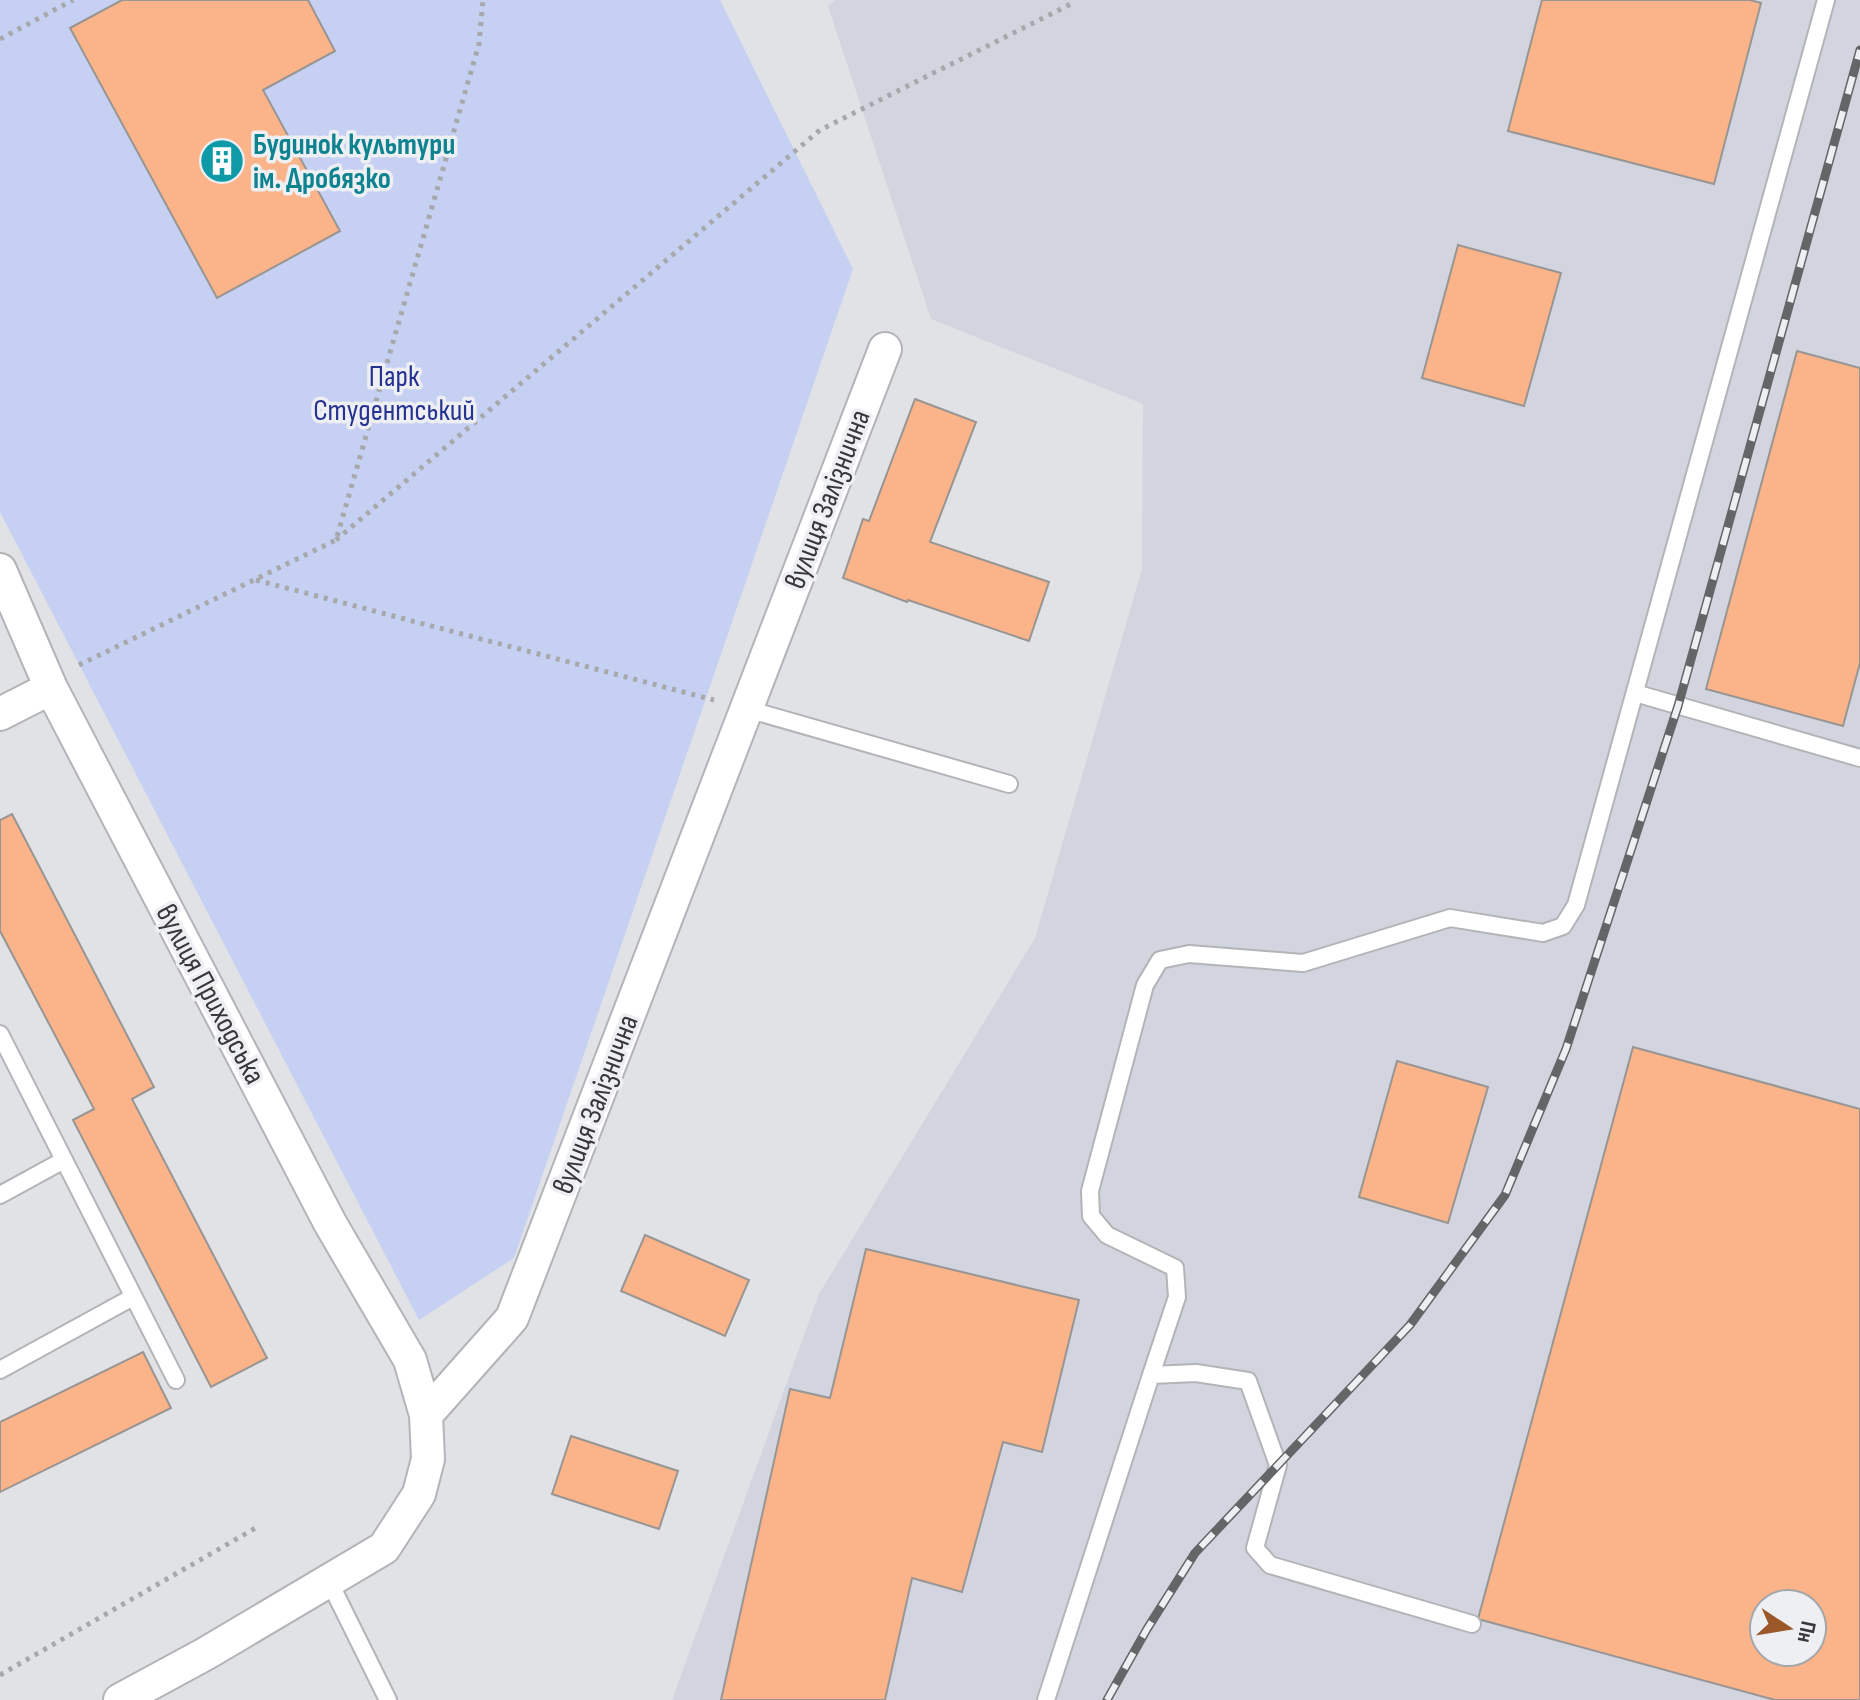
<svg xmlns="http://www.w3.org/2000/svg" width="1860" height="1700" viewBox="0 0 1860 1700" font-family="'Sofia Sans Condensed',sans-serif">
<rect width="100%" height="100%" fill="#e1e2e6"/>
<!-- built -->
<path fill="#d2d5e0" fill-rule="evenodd" d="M835,0H1860V1700H672L819,1294L1035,938L1142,569L1143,404L931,319L828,6ZM1764,1604H1812V1652H1764Z"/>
<!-- green -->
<path fill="#c5d0f3" d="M0,0H720L853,269L514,1258L419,1320L0,512Z"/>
<!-- building -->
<path fill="#fbb389" stroke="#989593" stroke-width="2" fill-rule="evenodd" d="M122,0H308L335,51L263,90L340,231L217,298L70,28Z
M1542,0H1750L1761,3L1714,184L1508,131Z
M1458,245L1561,273L1524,406L1422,378Z
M1797,351L1860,368V663L1843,726L1706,689Z
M915,399L976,422L930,542L1049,582L1029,641L908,600L907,602L843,578L863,519L869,521Z
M12,814L154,1087L132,1099L267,1358L211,1387L73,1120L94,1109L0,931V820Z
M1633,1047L1860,1109V1700H1775L1478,1619ZM1764,1604H1812V1652H1764Z
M1397,1061L1488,1087L1448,1223L1359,1197Z
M645,1235L749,1280L725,1336L621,1291Z
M866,1249L1079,1300L1042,1452L1003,1442L962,1592L912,1578L885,1700H721L790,1389L830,1398Z
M143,1352L171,1408L0,1492V1422Z
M571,1436L678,1471L659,1529L552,1494Z"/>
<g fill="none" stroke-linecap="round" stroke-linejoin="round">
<!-- lane casing -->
<g stroke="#b3b4b7" stroke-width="20">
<path id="lane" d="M1635,693L1860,758
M747,709L1009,784
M0,1034L176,1380
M0,1195L64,1160
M0,1370L133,1297
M1151,1375L1177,1297L1175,1268L1107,1235L1091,1216L1090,1191L1145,985L1160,960L1189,954L1303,963L1450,918L1543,933L1563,926L1576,905L1826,0
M329,1581L388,1700
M1046,1700L1151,1375L1196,1373L1248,1381L1278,1465L1255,1548L1270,1565L1472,1624"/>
</g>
<!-- street casing -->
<g stroke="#b3b4b7" stroke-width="36">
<path id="street" d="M0,570L51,688L330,1223L410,1360L426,1415
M0,714L51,688
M120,1700L205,1654L384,1548L419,1494L428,1459L426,1415L512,1318L885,349"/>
</g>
<!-- path -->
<path stroke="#a7a8ab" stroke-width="5" stroke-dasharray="4 6" stroke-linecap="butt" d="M0,39L73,0
M336,540L820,130L1073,3
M256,580L714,700
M79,665L336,540L479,44L483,0
M0,1675L259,1526"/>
<!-- lane -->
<use href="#lane" stroke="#fff" stroke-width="16"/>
<!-- street -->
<use href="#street" stroke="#fff" stroke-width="32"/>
<!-- rail casing -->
<g stroke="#646567" stroke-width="9">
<path id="rail" d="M1107,1700L1147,1629L1195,1553L1410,1325L1505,1195L1566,1049L1678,706L1860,50"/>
</g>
<!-- rail -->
<use href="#rail" stroke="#eeeff3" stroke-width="6" stroke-dasharray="18" stroke-linecap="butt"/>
</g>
<!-- icons -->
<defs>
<g id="building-disc" transform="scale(2.3)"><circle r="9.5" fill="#0f9aa8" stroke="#eeeff3"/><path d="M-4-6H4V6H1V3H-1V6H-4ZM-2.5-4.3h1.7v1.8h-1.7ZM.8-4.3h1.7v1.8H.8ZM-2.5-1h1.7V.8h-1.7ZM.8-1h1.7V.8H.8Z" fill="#fff"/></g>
</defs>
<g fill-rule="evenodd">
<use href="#building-disc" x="222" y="161"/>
</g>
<g text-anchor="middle" stroke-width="7" stroke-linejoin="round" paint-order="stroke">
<!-- culture labels -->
<g font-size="30" font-weight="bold" fill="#0d838f" stroke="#eeeff3" text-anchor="start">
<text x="253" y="154">Будинок культури<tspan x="253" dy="34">ім. Дробязко</tspan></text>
</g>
<!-- park labels -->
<g font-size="30" fill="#253291" stroke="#eeeff3">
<text x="394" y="386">Парк<tspan x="394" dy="34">Студентський</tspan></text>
</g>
<!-- street labels -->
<g font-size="30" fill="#38383a" stroke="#eeeff3">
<text transform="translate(827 499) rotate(-69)" y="10">вулиця Залізнична</text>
<text transform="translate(211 994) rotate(62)" y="10">вулиця Приходська</text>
<text transform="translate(595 1104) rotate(-69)" y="10">вулиця Залізнична</text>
</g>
</g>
<!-- north arrow -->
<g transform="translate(1788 1628) rotate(102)"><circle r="38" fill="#eeeff3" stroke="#a5a6a9" stroke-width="2"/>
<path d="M0-6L14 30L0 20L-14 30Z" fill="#9b5828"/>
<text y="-12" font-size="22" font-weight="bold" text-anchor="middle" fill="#38383a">Пн</text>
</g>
</svg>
